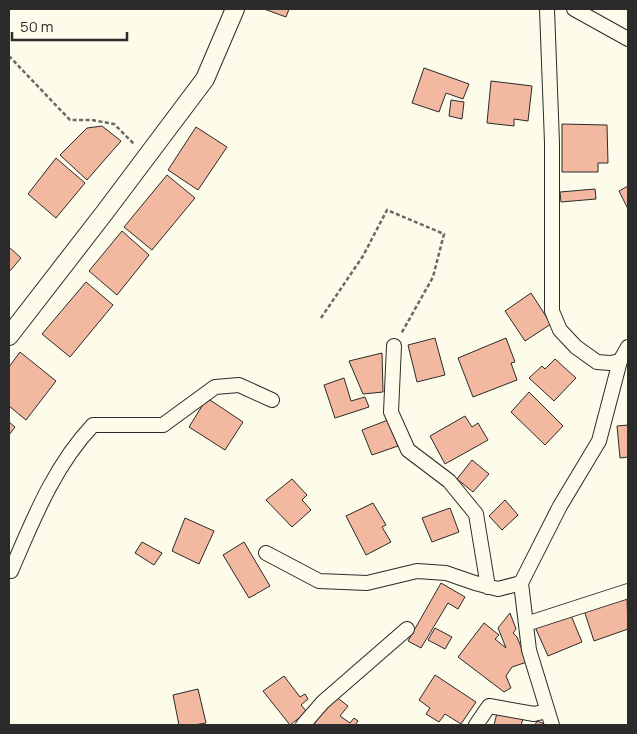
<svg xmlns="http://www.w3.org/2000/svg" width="637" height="734" viewBox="0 0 637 734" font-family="Manrope,sans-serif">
<rect width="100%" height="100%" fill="#fdfbea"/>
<!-- building -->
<path fill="#f2b8a0" stroke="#2b2b2b" d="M264,9H289L286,17Z
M424,68L469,84L463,99L446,93L439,112L412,103Z
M491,81L532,86L528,121L514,119V126L487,123Z
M451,100L464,102L462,119L449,116Z
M562,124L607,125L608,163H598V172H562Z
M102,126L121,141L87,180L60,155L87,128Z
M196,127L227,147L198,190L168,170Z
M56,158L85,183L56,218L28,194Z
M167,175L195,198L152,250L124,227Z
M628,186V209L619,191Z
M595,189L596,199L561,202L560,192Z
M122,231L149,255L117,295L89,271Z
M9,247L21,258L9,272Z
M86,282L113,305L70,357L42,334Z
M531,293L551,324L525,341L505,311Z
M435,338L445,375L417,382L408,345Z
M506,338L515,362L511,363L517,380L473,397L458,358Z
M20,352L56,381L26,420L9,406V367Z
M382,353L383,392L363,394L349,361Z
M555,359L576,378L554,401L529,378L542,366L545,369Z
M344,378L351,401L365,397L369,407L335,418L324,385Z
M529,392L563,426L545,445L511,412Z
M207,398L243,422L225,450L189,427Z
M465,416L472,427L478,423L488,440L445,464L430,436Z
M388,420L398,446L372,455L362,430Z
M9,422L15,427L9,435Z
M628,425V457L620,458L617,426Z
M472,460L489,474L473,492L457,479Z
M292,479L307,495L302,500L311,510L292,527L266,500Z
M505,500L518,515L502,530L489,516Z
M373,503L386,525L382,527L391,542L366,555L346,516Z
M450,508L459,532L432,542L422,518Z
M185,518L214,531L199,564L172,551Z
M142,542L162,553L154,565L135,553Z
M244,542L270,586L249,598L223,555Z
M441,583L465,597L458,609L448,603L421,648L408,641Z
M627,597L628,629L594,641L583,607Z
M510,613L516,629L513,633L517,637L527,662L512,667L506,676L511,688L504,692L458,657L484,623L499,635L495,639L506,648L498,628Z
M570,613L582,642L548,656L535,627Z
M435,628L452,637L445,649L428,640Z
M435,675L476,702L461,724L445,714L439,722L426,714L430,708L419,700Z
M284,676L300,697L305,694L308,699L301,705L307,712L290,725L263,691Z
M198,689L206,723L194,725H179L173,695Z
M335,696L348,706L340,716L350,723L354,718L358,721L355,725H313Z
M498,709L524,716L521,725H494Z
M537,721L545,724L544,725H535Z"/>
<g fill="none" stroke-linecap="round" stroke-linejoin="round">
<!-- minor casing -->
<g stroke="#2b2b2b" stroke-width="16">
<path id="minor" d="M547,9L552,143V311L560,330L576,347L597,362L610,363L620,361L628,347
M574,9L628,39
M394,346L391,412L408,450L449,481L476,514L488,587
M266,553L319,581L367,583L417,571L446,573L475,583L498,589L521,583
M9,571H11C33,520 54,466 93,425H163L215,387L239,385L272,400
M526,624L628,591
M303,725L323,702L407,629
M476,725L489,706L534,714L547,711
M552,725L529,650L521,583L560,506L599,441L620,361"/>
</g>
<!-- tertiary casing -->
<g stroke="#2b2b2b" stroke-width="20">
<path id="tertiary" d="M9,336L105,212L205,79L235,9"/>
</g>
<!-- path -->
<path stroke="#6a6964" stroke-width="2.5" stroke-dasharray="4 2.5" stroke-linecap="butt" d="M9,56L70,120H92L114,124L135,145
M321,318L363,256L387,210L444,234L433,277L401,334"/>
<!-- minor -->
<use href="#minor" stroke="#fdfbea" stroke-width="14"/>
<!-- tertiary -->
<use href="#tertiary" stroke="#fdfbea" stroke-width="18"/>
</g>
<!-- border -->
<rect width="637" height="734" fill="none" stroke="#2b2b2b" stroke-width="20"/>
<!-- scale -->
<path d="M12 32v8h115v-8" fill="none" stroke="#2b2b2b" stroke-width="2.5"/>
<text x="20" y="32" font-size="15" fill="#2b2b2b" stroke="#fdfbea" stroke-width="4" paint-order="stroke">50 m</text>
</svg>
